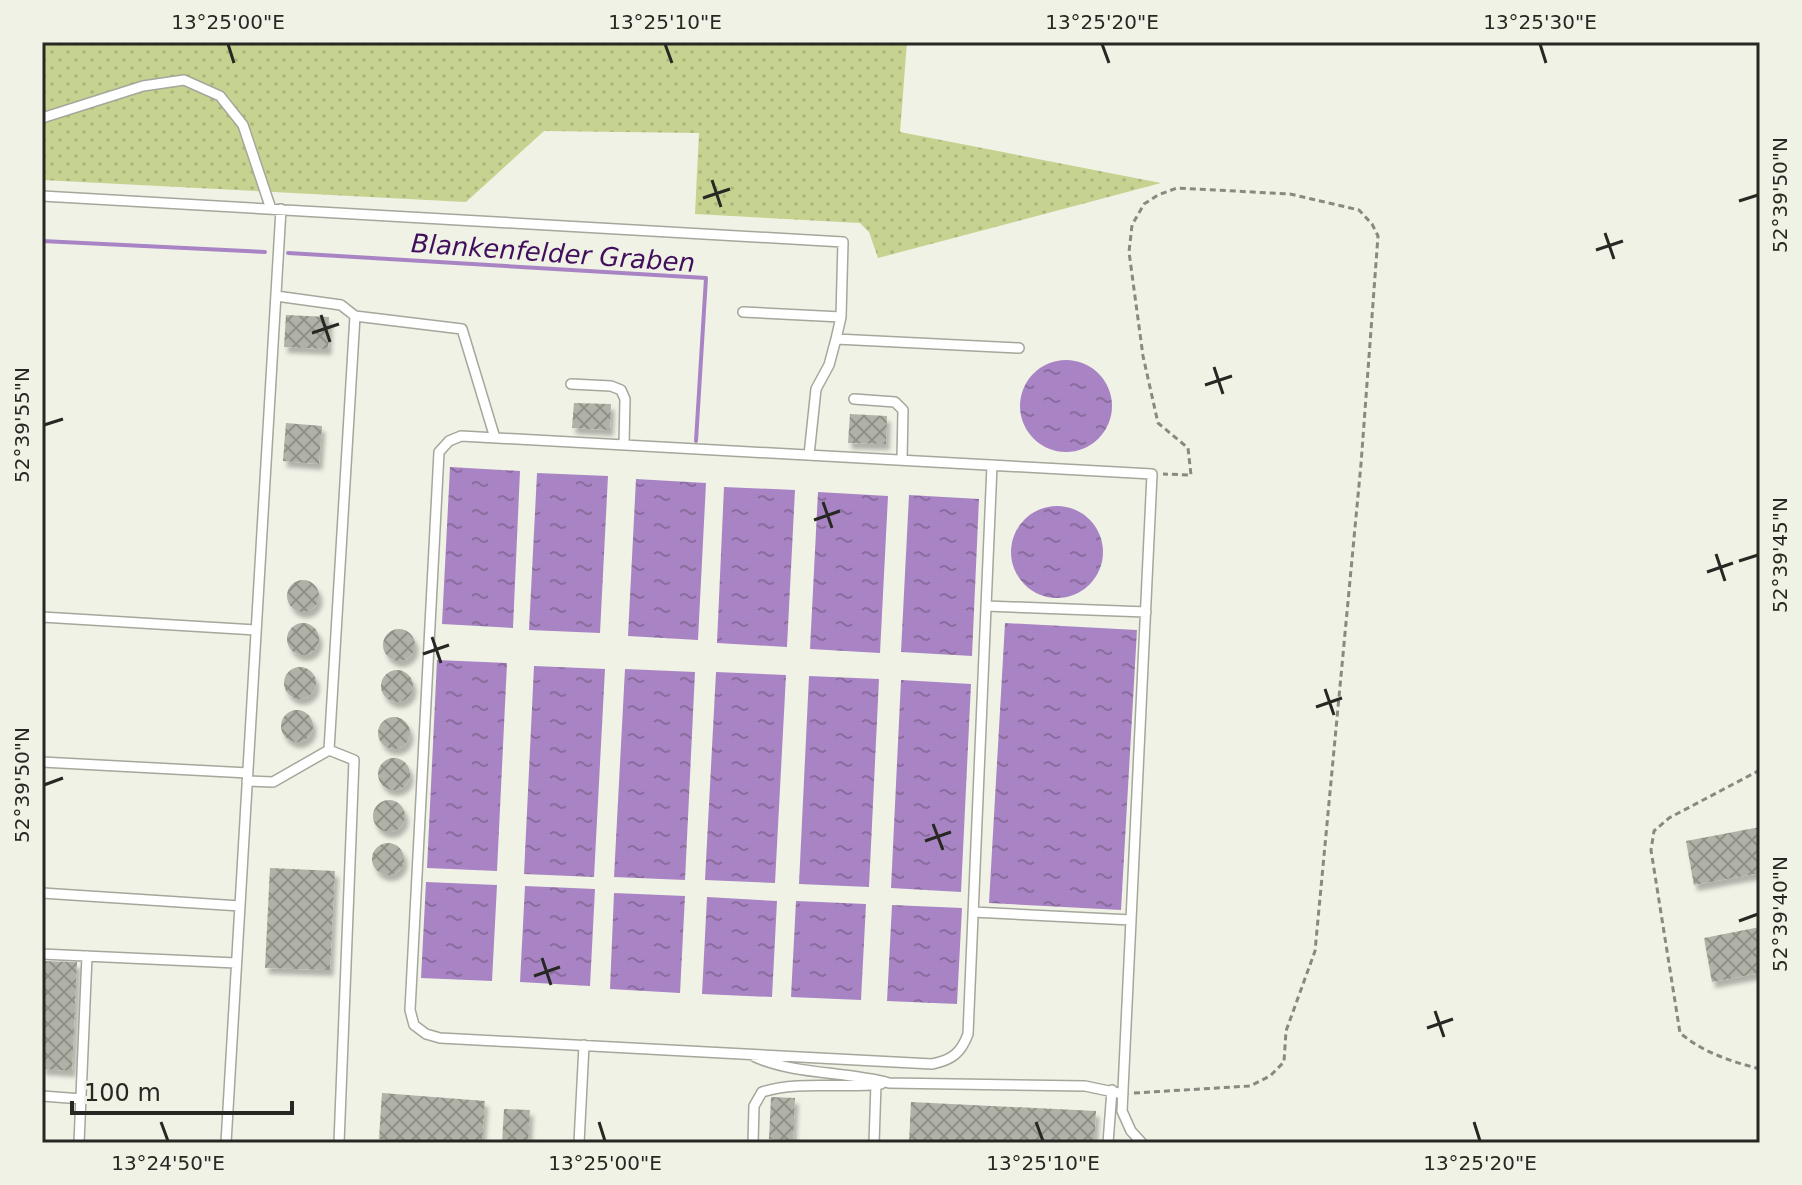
<svg xmlns="http://www.w3.org/2000/svg" width="1802" height="1185" viewBox="0 0 1802 1185" font-family="'DejaVu Sans',sans-serif">
<defs>
<pattern id="green-dots" width="8" height="8" patternUnits="userSpaceOnUse" patternTransform="scale(2)"><rect width="8" height="8" fill="#c6d28f"/><path d="M2 2h.1M6 6h.1" fill="none" stroke="#aab47b" stroke-width="1.8" stroke-linecap="round"/></pattern>
<pattern id="water-ripples" width="26" height="14" patternUnits="userSpaceOnUse" patternTransform="scale(2)"><rect width="26" height="14" fill="#a984c4"/><path d="M2 4q2-2 4 0t4 0M15 11q2-2 4 0t4 0" fill="none" stroke="#8a6c9f"/></pattern>
<pattern id="building-cross-hatch" width="8" height="8" patternUnits="userSpaceOnUse" patternTransform="scale(2)"><rect width="8" height="8" fill="#b0b2a7"/><path d="M0 0l8 8M0 8l8-8" fill="none" stroke="#8f9188"/></pattern>
<filter id="shadow"><feDropShadow dx="3.5" dy="6" stdDeviation="2" flood-color="#0004"/></filter>
</defs>
<rect width="100%" height="100%" fill="#f0f2e6"/>
<!-- green -->
<path fill="url(#green-dots)" d="M42,42H907L900,132L1161,183L878,258L869,232L860,223L695,214L699,133L544,131L466,202L42,180Z"/>
<!-- water -->
<path fill="url(#water-ripples)" d="M1020 406a46 46 0 1 1 92 0a46 46 0 1 1-92 0Z
M450,467L520,471L513,628L442,624Z
M537,473L608,476L600,633L529,630Z
M636,479L706,483L698,640L628,636Z
M724,487L795,490L787,647L717,643Z
M818,492L888,496L880,653L810,649Z
M909,495L979,499L972,656L901,652Z
M1011 552a46 46 0 1 1 92 0a46 46 0 1 1-92 0Z
M1005,623L1137,630L1121,910L989,903Z
M437,660L507,663L497,871L427,868Z
M534,666L605,669L594,877L524,874Z
M625,669L695,672L685,880L614,877Z
M716,672L786,675L775,883L705,880Z
M809,676L879,679L869,887L799,884Z
M901,680L971,684L961,892L891,888Z
M426,882L497,885L492,981L421,978Z
M525,886L595,889L590,986L520,982Z
M614,893L685,896L680,993L610,989Z
M707,897L777,901L772,997L702,994Z
M796,901L866,904L861,1000L791,997Z
M892,905L962,908L957,1004L887,1001Z"/>
<g fill="none" stroke-linecap="round" stroke-linejoin="round">
<!-- stream -->
<path stroke="#a984c4" stroke-width="4" d="M42,241L265,252
M288,253L706,278L696,441"/>
</g>
<!-- building -->
<path fill="url(#building-cross-hatch)" filter="url(#shadow)" d="M286,315L329,317L328,349L284,347Z
M574,403L611,404L610,430L572,428Z
M850,414L887,416L886,444L848,443Z
M286,423L322,426L319,464L283,461Z
M287 596a16 16 0 1 1 32 0a16 16 0 1 1-32 0Z
M287 639a16 16 0 1 1 32 0a16 16 0 1 1-32 0Z
M383 645a16 16 0 1 1 32 0a16 16 0 1 1-32 0Z
M284 683a16 16 0 1 1 32 0a16 16 0 1 1-32 0Z
M381 686a16 16 0 1 1 32 0a16 16 0 1 1-32 0Z
M281 726a16 16 0 1 1 32 0a16 16 0 1 1-32 0Z
M378 733a16 16 0 1 1 32 0a16 16 0 1 1-32 0Z
M378 774a16 16 0 1 1 32 0a16 16 0 1 1-32 0Z
M373 816a16 16 0 1 1 32 0a16 16 0 1 1-32 0Z
M1760,827V873L1694,885L1686,841Z
M372 859a16 16 0 1 1 32 0a16 16 0 1 1-32 0Z
M270,868L335,871L330,970L265,968Z
M1760,927V973L1712,982L1704,938Z
M42,961L77,962L72,1071L42,1069Z
M382,1093L485,1101L482,1143L379,1139Z
M771,1097L795,1098L793,1140L769,1139Z
M911,1102L1096,1111L1094,1143H909Z
M504,1109L530,1110L528,1143H502Z"/>
<g fill="none" stroke-linecap="round" stroke-linejoin="round">
<!-- lane casing -->
<g stroke="#a4a79b" stroke-width="12">
<path id="lane" d="M42,118L143,86L184,80L220,96L243,125L271,209
M42,196L843,242L841,317L836,339L1019,348
M276,296L341,305L355,316L462,329L495,438
M743,312L841,317
M571,384L611,386L621,390L625,399L624,445
M854,399L895,402L903,410L902,460
M809,455L816,389L829,365L836,339
M992,465L968,1034C961,1053 952,1060 932,1064L440,1038L426,1034L414,1025L410,1010L439,452L449,441L461,436L1152,474L1122,1111L1131,1131L1142,1143
M986,606L1146,612
M42,617L256,630
M329,750L355,316
M42,762L248,773
M247,781L273,782L329,750L354,760L339,1143
M42,893L240,906
M973,912L1131,920
M42,954L236,963
M755,1057C796,1075 845,1071 889,1083L1085,1086L1123,1094
M42,1096L82,1099
M79,1143L87,956
M226,1143L281,209
M579,1143L584,1045
M753,1143L754,1106L762,1092C800,1080 842,1089 881,1084
M874,1143L876,1084
M1108,1143L1112,1090"/>
</g>
<!-- path -->
<path stroke="#888981" stroke-width="3" stroke-dasharray="6 4" stroke-linecap="butt" d="M1760,42V43
M1760,770L1669,818L1654,831L1651,850L1680,1033C1704,1053 1730,1061 1760,1069
M1134,1093L1250,1086L1270,1076L1284,1062L1286,1031L1315,951L1361,464L1378,236L1372,224L1359,210L1290,194L1177,188L1158,195L1144,204L1132,225L1129,252L1143,356L1158,423L1188,448L1191,475L1163,474"/>
<!-- lane -->
<use href="#lane" stroke="#fff" stroke-width="9"/>
</g>
<!-- ticks -->
<path fill="none" stroke="#272823" stroke-width="3" d="M228,44L234,63M665,44L672,63M1102,44L1109,63M1540,44L1546,63M712,180L721,207M703,198L730,189M1739,201L1758,195M1605,233L1614,259M1596,250L1623,241M321,315L330,342M312,333L339,324M1214,367L1223,394M1205,385L1232,376M44,425L63,419M823,502L832,528M814,520L840,511M1716,554L1725,581M1739,561L1758,555M1707,572L1733,563M432,637L441,663M423,654L449,645M1325,689L1334,715M1316,707L1342,698M44,785L63,778M933,824L943,850M925,841L951,832M1739,921L1758,914M542,958L551,985M534,976L560,967M1435,1011L1444,1037M1427,1028L1453,1019M161,1122L168,1141M599,1122L605,1141M1036,1122L1043,1141M1474,1122L1480,1141"/>
<g text-anchor="middle" stroke-width="6" stroke-linejoin="round" paint-order="stroke">
<!-- water labels -->
<g font-size="26" font-style="italic" fill="#420f5d" stroke="#f0f2e6">
<text transform="translate(553 253) rotate(4)" y="9">Blankenfelder Graben</text>
</g>
</g>
<!-- border -->
<rect width="1802" height="1185" fill="none" stroke="#f0f2e6" stroke-width="88"/>
<!-- scale -->
<path d="M72 1101v12h220v-12" fill="none" stroke="#272823" stroke-width="4"/>
<text x="84" y="1101" font-size="24" fill="#272823" stroke="#f0f2e6" stroke-width="6" paint-order="stroke">100 m</text>
<rect x="44" y="44" width="1714" height="1097" fill="none" stroke="#272823" stroke-width="3"/>
<g font-size="20" text-anchor="middle" fill="#272823">
<text x="228" y="29">13°25'00"E</text>
<text x="665" y="29">13°25'10"E</text>
<text x="1102" y="29">13°25'20"E</text>
<text x="1540" y="29">13°25'30"E</text>
<text transform="translate(1780 195) rotate(-90)" y="7">52°39'50"N</text>
<text transform="translate(22 425) rotate(-90)" y="7">52°39'55"N</text>
<text transform="translate(1780 555) rotate(-90)" y="7">52°39'45"N</text>
<text transform="translate(22 785) rotate(-90)" y="7">52°39'50"N</text>
<text transform="translate(1780 914) rotate(-90)" y="7">52°39'40"N</text>
<text x="168" y="1170">13°24'50"E</text>
<text x="605" y="1170">13°25'00"E</text>
<text x="1043" y="1170">13°25'10"E</text>
<text x="1480" y="1170">13°25'20"E</text>
</g>
</svg>
